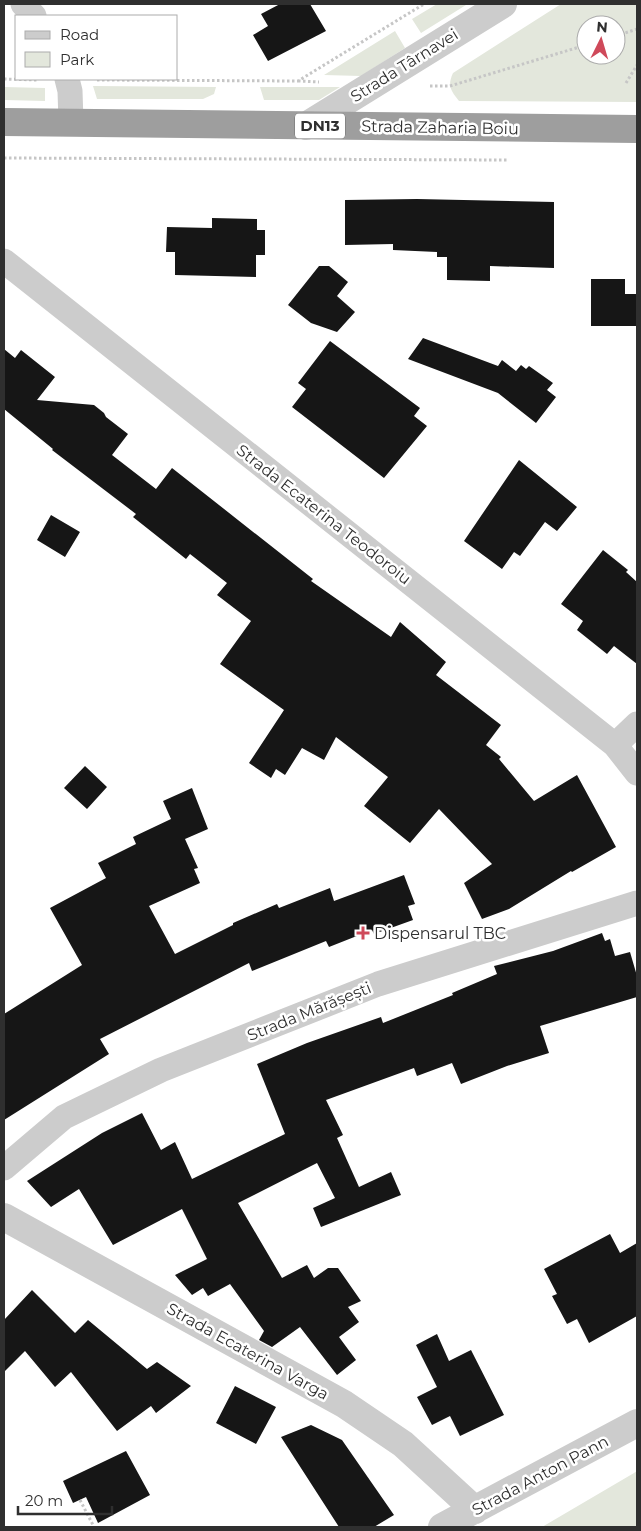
<svg xmlns="http://www.w3.org/2000/svg" width="641" height="1531" viewBox="0 0 641 1531" font-family="Montserrat,sans-serif">
<rect width="100%" height="100%" fill="#fff"/>
<!-- green -->
<path fill="#e3e7dc" fill-rule="evenodd" d="M437,4L466,5L421,33L412,19Z
M561,4H637V102L459,101C451,91 447,86 453,73ZM586,25H616V55H586Z
M395,31L405,48L361,76L324,75Z
M93,86L216,87L214,94L203,99H97Z
M4,87L45,88V101L4,100Z
M260,87H340L319,100H264Z
M637,1471V1527H542L634,1473Z"/>
<!-- building -->
<path fill="#161616" d="M280,4H310L326,31L268,61L253,35L268,26L261,14Z
M417,199L554,202V268L490,266V281L447,280V257H437V252L393,250V244L345,245V200Z
M212,218L257,219V230H265V255H256V277L175,275V252H166L167,227L212,228Z
M319,266H329L348,282L337,296L355,312L337,332L311,323L288,305Z
M591,279H625V294H637V326H591Z
M423,338L498,366L502,360L516,371L521,365L526,369L529,366L553,383L547,390L556,397L536,423L498,393L408,359Z
M330,341L420,408L414,416L427,426L384,478L292,407L306,389L298,383Z
M4,349L15,358L21,350L55,377L37,400L94,405L104,413L106,417L128,434L112,455L156,489L172,468L313,579L311,581L391,637L400,622L446,662L436,675L501,725L486,745L501,757L499,759L534,801L577,775L616,847L572,872L571,871L509,909L482,919L464,883L492,864L439,809L410,843L364,806L388,777L336,737L324,760L302,748L285,775L276,769L271,778L249,763L284,710L220,664L251,621L217,595L227,583L190,554L186,559L133,517L136,514L52,450L53,449L4,409Z
M519,460L577,507L557,531L545,522L520,556L514,552L502,569L464,541Z
M51,515L80,532L65,557L37,540Z
M603,550L628,570L626,572L637,582V664L614,646L607,654L577,630L583,621L561,604Z
M85,766L107,787L87,809L64,788Z
M192,788L208,829L185,839L198,868L194,869L200,883L149,906L175,954L233,925V923L277,904L279,908L330,888L334,901L404,875L415,904L408,906L413,920L374,934L372,930L329,947L326,941L252,971L249,963L100,1039L109,1054L4,1120V1014L82,965L50,908L106,878L98,863L136,844L133,837L171,819L163,801Z
M602,933L605,941L610,939L615,956L630,952L637,976V997L540,1026L549,1053L507,1066L461,1084L452,1063L417,1076L414,1068L326,1100L343,1135L337,1138L359,1187L391,1172L401,1195L321,1227L313,1208L335,1198L317,1163L238,1203L282,1278L307,1265L314,1278L328,1268H338L361,1301L348,1307L359,1322L339,1337L356,1360L337,1375L300,1327L272,1347L259,1340L264,1331L230,1284L208,1296L203,1288L192,1295L175,1275L207,1259L182,1209L113,1245L79,1189L51,1207L27,1181L102,1133L142,1113L161,1150L175,1142L192,1179L285,1134L257,1064L307,1043L381,1017L383,1023L453,995L452,993L497,974L494,966L553,951Z
M610,1234L620,1253L637,1243V1316L589,1343L577,1319L567,1324L552,1296L557,1294L544,1269Z
M32,1290L75,1333L88,1320L147,1369L157,1362L191,1386L156,1413L151,1406L117,1431L71,1372L55,1387L25,1351L4,1372V1320Z
M437,1334L449,1361L471,1350L504,1415L460,1436L450,1416L432,1425L417,1397L437,1387L416,1345Z
M235,1386L276,1407L256,1444L216,1423Z
M311,1425L342,1440L394,1515L374,1527H339L281,1437Z
M126,1451L150,1495L98,1523L86,1497L73,1503L63,1481Z"/>
<g fill="none" stroke-linecap="round" stroke-linejoin="round">
<!-- path -->
<path stroke="#c6c6c6" stroke-width="3" stroke-dasharray="2.5 2.5" stroke-linecap="butt" d="M616,36L637,29
M4,79L38,80
M97,80L298,81L424,4
M298,81L319,82
M626,83L637,65
M430,86H450L586,45
M4,158L507,160
M80,1500L93,1525"/>
<!-- minor -->
<path stroke="#ccc" stroke-width="25" d="M23,4L34,16
M67,79L70,91L71,122
M4,261L615,745L637,773
M615,745L637,724
M4,1168L64,1117L161,1070L378,984L637,903"/>
<!-- tertiary -->
<path stroke="#ccc" stroke-width="28" d="M306,126L503,4
M4,1217L344,1404L403,1444L475,1510
M442,1527L637,1423"/>
<!-- trunk -->
<path stroke="#9e9e9e" stroke-width="28" d="M4,122L637,129"/>
</g>
<!-- markers -->
<path fill="#cf495a" stroke="#fff" stroke-width="2" d="M360.5 925.5h5v5h5v5h-5v5h-5v-5h-5v-5h5z"/>
<g text-anchor="middle" stroke-width="5" stroke-linejoin="round" paint-order="stroke">
<!-- shield labels -->
<rect fill="#fff" stroke="#6d6d6d" stroke-width="1" x="295" y="113.5" width="50" height="25" rx="4"/>
<g font-size="15" font-weight="bold" fill="#2f2f2f">
<text x="320" y="131">DN13</text>
</g>
<!-- street labels -->
<g font-size="16" fill="#2f2f2f" stroke="#fff">
<text transform="translate(404 65) rotate(-32)" y="6">Strada Târnavei</text>
<text transform="translate(440 127) rotate(1)" y="6">Strada Zaharia Boiu</text>
<text transform="translate(324 514) rotate(38)" y="6">Strada Ecaterina Teodoroiu</text>
<text transform="translate(309 1011) rotate(-22)" y="6">Strada Mărășești</text>
<text transform="translate(248 1351) rotate(29)" y="6">Strada Ecaterina Varga</text>
<text transform="translate(540 1475) rotate(-28)" y="6">Strada Anton Pann</text>
</g>
<!-- poi labels -->
<g font-size="16" fill="#2f2f2f" stroke="#fff" text-anchor="start">
<text x="374" y="939">Dispensarul TBC</text>
</g>
</g>
<!-- border -->
<rect width="641" height="1531" fill="none" stroke="#2f2f2f" stroke-width="10"/>
<!-- legend -->
<rect x="15" y="15" width="162" height="65" fill="#ffffff" stroke="#acacac"/>
<rect x="25" y="31" width="25" height="8" fill="#cccccc" stroke="#acacac"/>
<text x="60" y="40" font-size="15" fill="#2f2f2f">Road</text>
<rect x="25" y="52" width="25" height="15" fill="#e3e7dc" stroke="#acacac"/>
<text x="60" y="65" font-size="15" fill="#2f2f2f">Park</text>
<!-- north arrow -->
<g transform="translate(601 40) rotate(5)"><circle r="24" fill="#ffffff" stroke="#acacac"/>
<path d="M0-4L9 19L0 12L-9 19Z" fill="#cf495a"/>
<text y="-8" font-size="14" font-weight="bold" text-anchor="middle" fill="#2f2f2f">N</text>
</g>
<!-- scale -->
<path d="M18 1506v8h94v-8" fill="none" stroke="#2f2f2f" stroke-width="2.5"/>
<text x="25" y="1506" font-size="15" fill="#2f2f2f" stroke="#ffffff" stroke-width="4" paint-order="stroke">20 m</text>
</svg>
